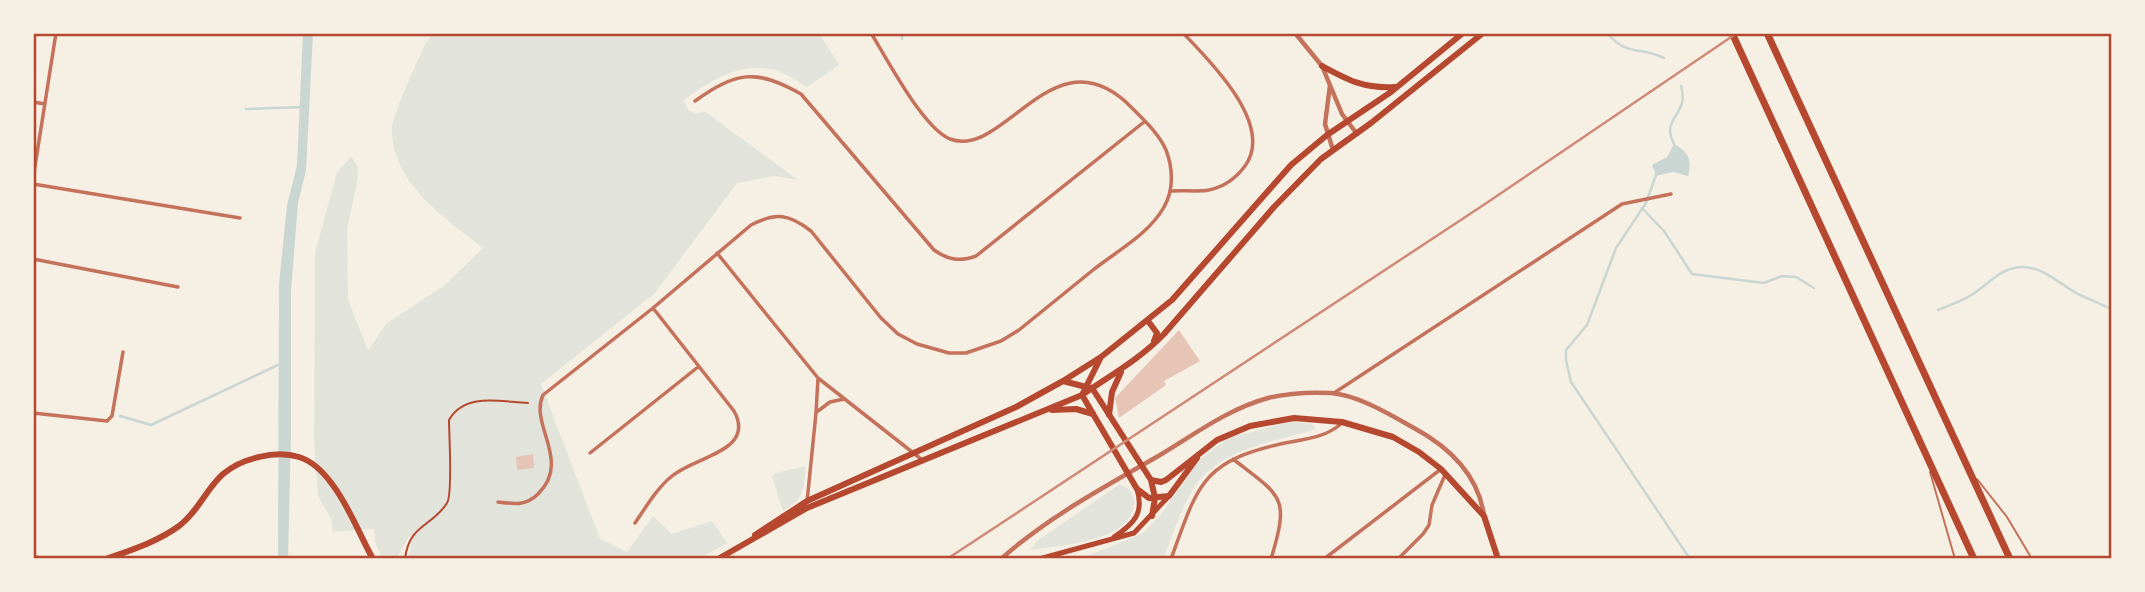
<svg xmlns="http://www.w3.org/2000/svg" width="2145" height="592" viewBox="0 0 2145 592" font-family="'Asap Condensed',sans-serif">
<rect width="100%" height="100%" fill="#f6efe4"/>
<!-- green -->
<path fill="#e2e4dc" d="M433,33H819L839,65L807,87C799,82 791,76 782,73C746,58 712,79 684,100L688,110L698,114L704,111L798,180L774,176L737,183L655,293L541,384L600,539L627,552L653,516L672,534L712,521L727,543L698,559H408L412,538L410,535L396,559H382L375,541L374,529L333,532L331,519L318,496L314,441L315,253L337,172L351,157L357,165L358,178L347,229L348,299L368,351L386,324L446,284L483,248C445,218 391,183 392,128C392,115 419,58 426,42Z
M1292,421L1312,424L1316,429C1274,443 1225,446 1196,485C1180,507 1174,534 1163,559H1080L1143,533L1162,513L1201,458L1229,438Z
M806,466C803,490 805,498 783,511L772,476L776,473Z
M1120,484L1130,490L1135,502C1133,507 1132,514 1129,518C1114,542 1057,546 1030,550L1037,541Z"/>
<!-- water -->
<path fill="#c9d6d2" d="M303,33H313L306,170L298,203L291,291V434L288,559H278L279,284L287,205L297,166Z
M1674,144C1689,152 1692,160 1688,176L1673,172L1656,176L1652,165L1667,157Z"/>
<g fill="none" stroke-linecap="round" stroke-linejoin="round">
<!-- stream -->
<path stroke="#c9d6d2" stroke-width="2.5" d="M1607,33C1628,57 1638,46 1664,58
M902,39V33
M246,109L302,107
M1674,144C1660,116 1690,116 1681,86
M1656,175L1646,203L1616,248L1587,325L1566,350V360L1571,382L1690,559
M1642,208L1664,231L1692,274L1764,283L1782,276L1796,277L1814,288
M1938,310C1949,305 1963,301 1973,294C1986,286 1998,271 2014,268C2041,262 2060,286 2082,296C2093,301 2102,304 2112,310
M120,416L151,425L280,364"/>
</g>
<!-- building -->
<path fill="#e6c5b7" d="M1179,330L1200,361L1164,381L1166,385L1119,418L1115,398Z
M533,454L534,468L517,470L516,457Z"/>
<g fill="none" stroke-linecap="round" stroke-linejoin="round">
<!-- path -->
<path stroke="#b5482f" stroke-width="2" d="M405,559C409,524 432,527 447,503C453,494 449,435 449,420C465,392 501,402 528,403"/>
<!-- service -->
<path stroke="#c5725c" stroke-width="2" d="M1930,472L1955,559
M1977,479L2007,517L2032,559"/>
<!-- minor -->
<path stroke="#c5725c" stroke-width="3.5" d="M695,101C736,72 756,68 801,94L934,250C948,260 960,262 976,256L1144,122
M33,102L45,104
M33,179L56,33
M33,184L240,218
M1171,191C1183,190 1198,192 1209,190C1224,187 1236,178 1245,166C1275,125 1210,61 1183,33
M717,253L818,378L921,459
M33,259L178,287
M1334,393L1622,204L1671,194
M818,411L830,402L844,399
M33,413L107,421L112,416L123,352
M590,453L698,367
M1233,459C1282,497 1290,496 1271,559
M498,502C514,504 526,506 538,494C572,461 529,425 543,395L653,308L751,225C776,212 789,214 811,231L881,318L898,334L917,344L949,353H966L1001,341L1019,330C1044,310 1068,290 1093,270C1117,251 1149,234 1164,207C1174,190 1173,168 1166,150C1159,134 1145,121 1133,109C1055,27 1005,160 950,139C923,128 887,59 871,33
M807,502L816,413L818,378
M635,523C646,507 657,488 672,476C696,456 756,451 734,411L653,308
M1171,559C1198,485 1201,461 1285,443C1306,439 1324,438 1341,424
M1324,559L1441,469
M1398,559L1423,534L1429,525L1432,505L1445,475"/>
<!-- tertiary -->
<path stroke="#c5725c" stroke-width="4.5" d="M1295,33L1322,66L1342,114L1357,134
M1330,85L1325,124L1333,150
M1001,559C1049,516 1105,487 1160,455C1195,434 1228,409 1268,398C1288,393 1310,392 1331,393C1358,395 1391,415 1414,428C1449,447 1478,475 1484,515"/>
<!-- secondary -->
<path stroke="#b5482f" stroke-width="5" d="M1114,537C1135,523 1144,513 1137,489
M1039,559L1134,533L1169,496"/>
<!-- primary -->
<path stroke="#b5482f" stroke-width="6" d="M1092,388L1151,480L1155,498L1152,516
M1082,395L1137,489L1149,498L1169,496L1197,458
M1151,480L1161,482L1166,480L1217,440L1250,426L1294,418L1342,422L1393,437L1419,452L1441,469L1484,516L1498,559"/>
<!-- trunk -->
<path stroke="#b5482f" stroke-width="6" d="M1322,66C1348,80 1364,89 1395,87
M1148,321L1157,333L1154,341
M1063,381L1090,388
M1083,393L1100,359
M1052,410L1076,409L1093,414
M1109,415L1112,392L1121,372
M755,535L807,501L1016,407L1063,381L1101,357L1172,300L1291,165L1327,135L1391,92L1463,33
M33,558L39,559
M106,559C131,550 157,542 179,526C198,512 206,489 223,474C242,458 276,450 299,457C312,461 324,473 332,484C349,506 359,534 373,559
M718,559L807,508L1082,395C1111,375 1140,359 1164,334L1274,207L1321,159L1371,123L1483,33"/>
<!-- motorway -->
<path stroke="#b5482f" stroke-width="7" d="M1732,33L1974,559
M1767,33L2010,559"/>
<!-- rail -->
<path stroke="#cf8b77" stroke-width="2.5" d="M947,559L1485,204L1737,33"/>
</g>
<!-- border -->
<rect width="2145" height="592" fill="none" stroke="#f6efe4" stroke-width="70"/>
<rect x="35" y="35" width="2075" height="522" fill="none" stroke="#b5482f" stroke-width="2.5"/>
</svg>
